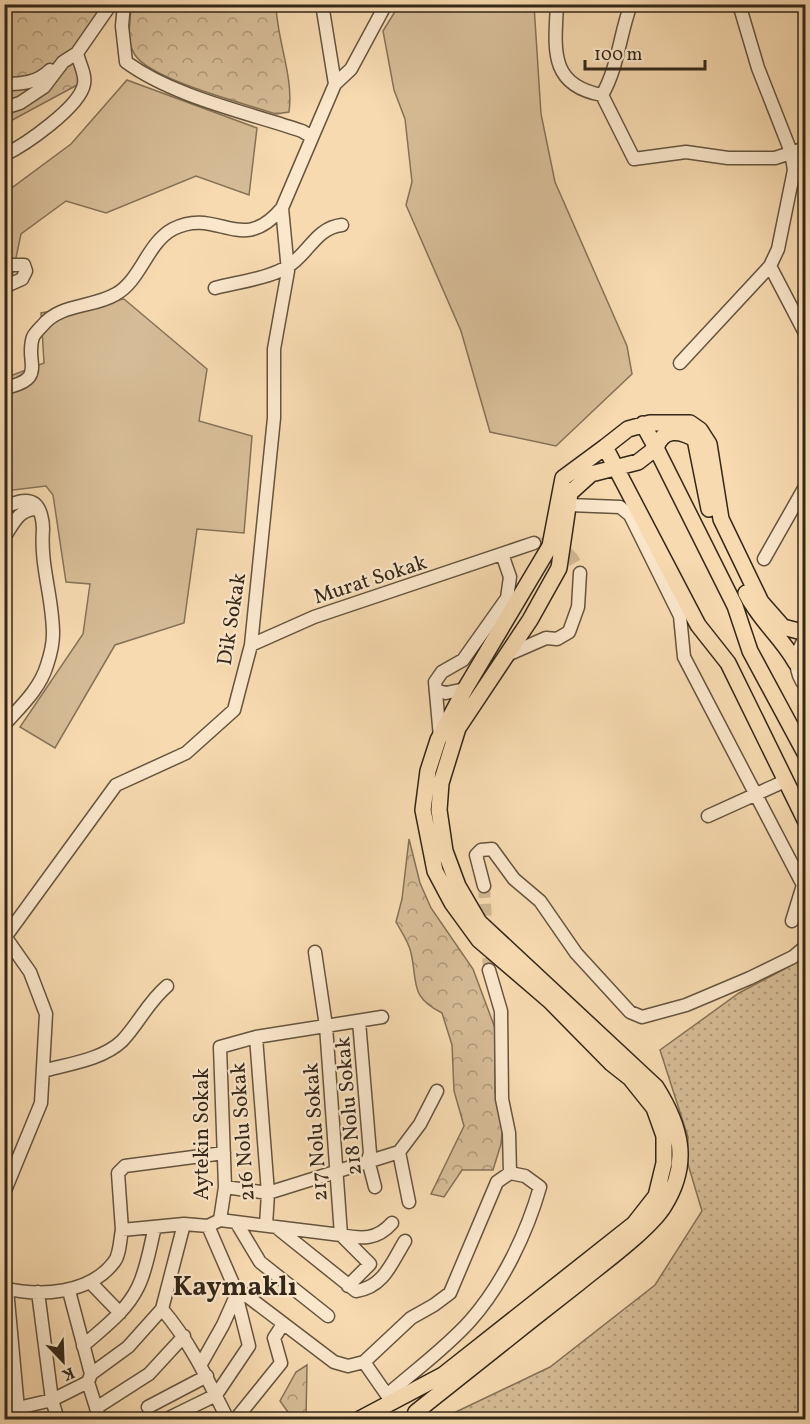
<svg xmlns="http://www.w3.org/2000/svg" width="810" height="1424" viewBox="0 0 810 1424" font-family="Vollkorn,serif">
<defs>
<pattern id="grass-dots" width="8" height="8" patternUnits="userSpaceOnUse" patternTransform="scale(1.5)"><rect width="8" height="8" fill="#d6bc96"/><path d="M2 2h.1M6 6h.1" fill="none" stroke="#ae9979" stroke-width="1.8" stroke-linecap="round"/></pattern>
<pattern id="forest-crowns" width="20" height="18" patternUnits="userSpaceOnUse" patternTransform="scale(1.5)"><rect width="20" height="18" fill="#d6bc96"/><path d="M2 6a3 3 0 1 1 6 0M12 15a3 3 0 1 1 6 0" fill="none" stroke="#ae9979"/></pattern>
</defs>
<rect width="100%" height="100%" fill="#f7dab0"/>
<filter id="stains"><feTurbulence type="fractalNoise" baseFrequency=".00333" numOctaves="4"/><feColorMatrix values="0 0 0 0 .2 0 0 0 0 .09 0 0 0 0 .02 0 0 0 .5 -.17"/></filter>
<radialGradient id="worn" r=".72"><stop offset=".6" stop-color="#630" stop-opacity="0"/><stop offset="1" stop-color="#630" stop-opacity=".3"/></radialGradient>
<!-- grass -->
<path fill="url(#grass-dots)" stroke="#857257" stroke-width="1.5" d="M805,958V1411L795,1420H439L550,1367L655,1285L702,1211L687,1161L688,1137L660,1050L739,993Z"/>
<!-- forest -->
<path fill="url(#forest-crowns)" stroke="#857257" stroke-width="1.5" d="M4,5H106L72,49L79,74V84L5,124Z
M131,5H276C277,41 294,77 289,112L276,114C246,104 151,80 135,55C125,39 131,22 131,5Z
M409,839L420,883L431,908L473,969L495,1028V1093L503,1124L501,1144L493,1170H462L444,1197L431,1194L464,1126L454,1091L452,1045L442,1013C409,996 418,983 411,953C409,942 401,931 396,922L402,899Z
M307,1365L306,1419H282L288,1412L280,1401L296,1372Z"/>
<!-- garden -->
<path fill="#d6bc96" stroke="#857257" stroke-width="1.5" d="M399,5H534L541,114L555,182L627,346L632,374L556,446L490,432L461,331L406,205L412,182L405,119L394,90L383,31Z
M127,80L257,128L249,195L196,176L106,213L66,201L21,234L12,277L5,285V193L71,144Z
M124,299L207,369L199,421L252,436L244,533L197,529L184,623L115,645L55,748L20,727L83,634L90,584L66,582L53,495L46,486L5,491V378L44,363L41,313Z"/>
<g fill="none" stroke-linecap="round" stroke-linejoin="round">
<!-- minor-tunnel -->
<path stroke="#d0b692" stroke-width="12" stroke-dasharray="12 6" stroke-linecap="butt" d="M534,543C560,546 570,548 580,573
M484,886L489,970"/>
<!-- minor casing -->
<g stroke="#65543e" stroke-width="15">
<path id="minor" d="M124,4L122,26L126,62C174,97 246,112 302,131L312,137
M322,4L335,84
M557,4C555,48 548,85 602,95
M4,84C22,84 37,83 50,70
M602,95L634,159L686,152L728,158H775L806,148
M602,95C618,68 620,33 631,4
M4,108L20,103L44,87L63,62L77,53L111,4
M4,155C25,145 80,107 84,84C86,74 79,63 77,53
M4,265H24L26,271L22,279L4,287
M770,266L806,335
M215,288C237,282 267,279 287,267C309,254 315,228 342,225
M680,363L770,266L778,249L794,170L791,152L758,68L739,4
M4,388C49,379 24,362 33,337C35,333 39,329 42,326C60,303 93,308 116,294C141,280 147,243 173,229C218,206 241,257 282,208L335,84L351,69L386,4
M569,505L620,507L630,515L680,616L684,657L803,885L792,921
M4,507C13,504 26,497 35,504C41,509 43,522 43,529C40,567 53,597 53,634C53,644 50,656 47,665C40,689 20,707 4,725
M4,538C13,524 19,508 38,509
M764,559L806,485
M806,638C793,653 794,673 806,687
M251,645L314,617L534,543
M507,655L546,638L557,639L569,632L578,607L580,573
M438,691L446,693L465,689
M440,737L435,682L442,672L463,660L507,598L510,577L502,554
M708,816L785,781
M484,886L476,855L481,850L492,849L514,879L540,901L576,953L630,1012L642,1017L686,1005L750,978L793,957L806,946
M4,935L30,972L46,1014L41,1103L4,1193
M6,936L116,785L186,753L234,710L251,645L274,418V349L288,271L282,208
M315,952L326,1026L341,1235C362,1239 377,1240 392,1223
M489,970L501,1011L502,1099L509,1133L510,1173
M359,1021L370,1153L368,1160L375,1187
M256,1037L268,1193L266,1225
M43,1071C68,1064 102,1060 122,1041C139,1023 148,1002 167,986
M399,1152L409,1202
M225,1187L268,1193L399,1152L420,1124L437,1091
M220,1220L225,1187L220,1047L256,1037L382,1017
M236,1222L260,1262L328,1316
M276,1227L356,1291C384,1287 392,1262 405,1241
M122,1230L118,1173L125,1166L224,1153
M90,1282L120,1313
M4,1285L7,1289L19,1420
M348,1286L370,1264L341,1235L220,1220L208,1226L234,1286L334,1362L348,1366L364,1362L387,1395C414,1371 446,1348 470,1321C502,1285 527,1233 540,1187L525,1176L510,1173
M4,1288C40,1297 90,1294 114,1262C120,1255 120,1239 122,1230L184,1224L208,1226
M69,1291L91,1374
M38,1292L52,1400L58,1420
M162,1309C191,1343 208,1380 228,1420
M83,1346C103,1328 126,1312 138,1287C147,1269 150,1246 155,1227
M364,1362L411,1318L434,1305L450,1293L497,1182L510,1173
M201,1364L223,1325L235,1298
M88,1382L100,1420
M148,1407L207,1376
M18,1408L52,1400L88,1382L91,1374L128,1347L162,1309L184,1224
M96,1408L149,1374L184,1336
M165,1420L216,1395L249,1346L234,1286
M235,1420L281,1363L274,1338L283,1324"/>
</g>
<!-- major casing -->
<g stroke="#342718" stroke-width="18">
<path id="major" d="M709,509L695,439C679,430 663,428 656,448L735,606L750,651L806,755
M746,593C759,620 782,637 796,663
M806,633L783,627L761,602L721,519L709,444L700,430L690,423H650L628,429L605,447L698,625L728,663L806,822
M358,1420L443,1375L634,1224L656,1196L664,1163V1136L654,1108L630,1078L611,1063L550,1001L479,940L452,903L435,871L423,810L428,771L438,740L465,689L550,546L563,478L605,447
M413,1420L416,1412C470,1369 525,1325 580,1282C602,1264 650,1229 664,1206C691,1163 681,1127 656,1087L479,922L458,886L445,851L439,810L441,783L458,728L530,620L559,568L570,493L591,474L638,462L656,448L643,424"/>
</g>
<!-- minor -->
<use href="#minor" stroke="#fae7cc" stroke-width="12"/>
<!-- major -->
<use href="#major" stroke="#f7dab0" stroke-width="15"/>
</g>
<g text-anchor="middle" stroke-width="4.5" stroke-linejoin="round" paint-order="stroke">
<!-- street labels -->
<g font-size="21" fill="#342718" stroke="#fae7cc">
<text transform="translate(370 579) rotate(-18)" y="7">Murat Sokak</text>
<text transform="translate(231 619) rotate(-81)" y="7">Dik Sokak</text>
<text transform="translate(348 1106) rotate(-95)" y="7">218 Nolu Sokak</text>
<text transform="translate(242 1132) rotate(-94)" y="7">216 Nolu Sokak</text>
<text transform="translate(315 1132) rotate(-94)" y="7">217 Nolu Sokak</text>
<text transform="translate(201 1134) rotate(-90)" y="7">Aytekin Sokak</text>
</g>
<!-- district labels -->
<g font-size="27" font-weight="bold" fill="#342718" stroke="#fae7cc">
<text x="235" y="1295">Kaymaklı</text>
</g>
</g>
<!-- margin -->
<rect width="810" height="1424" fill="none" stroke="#f7dab0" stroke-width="24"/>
<rect x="6" y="6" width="798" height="1412" fill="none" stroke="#342718" stroke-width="3"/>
<rect x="12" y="12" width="786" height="1400" fill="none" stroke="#342718" stroke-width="1.5"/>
<!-- north arrow -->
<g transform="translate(63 1361) rotate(157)" stroke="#fae7cc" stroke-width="4.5" paint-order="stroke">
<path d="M0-4.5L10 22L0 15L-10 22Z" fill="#342718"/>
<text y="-9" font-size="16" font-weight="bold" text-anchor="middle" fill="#342718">K</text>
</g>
<!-- scale -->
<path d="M585 60v9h120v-9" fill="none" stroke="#342718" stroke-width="3"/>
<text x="594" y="60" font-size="18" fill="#342718" stroke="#fae7cc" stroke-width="4.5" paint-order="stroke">100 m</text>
<rect width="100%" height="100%" filter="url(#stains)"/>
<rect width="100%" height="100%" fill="url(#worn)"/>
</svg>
